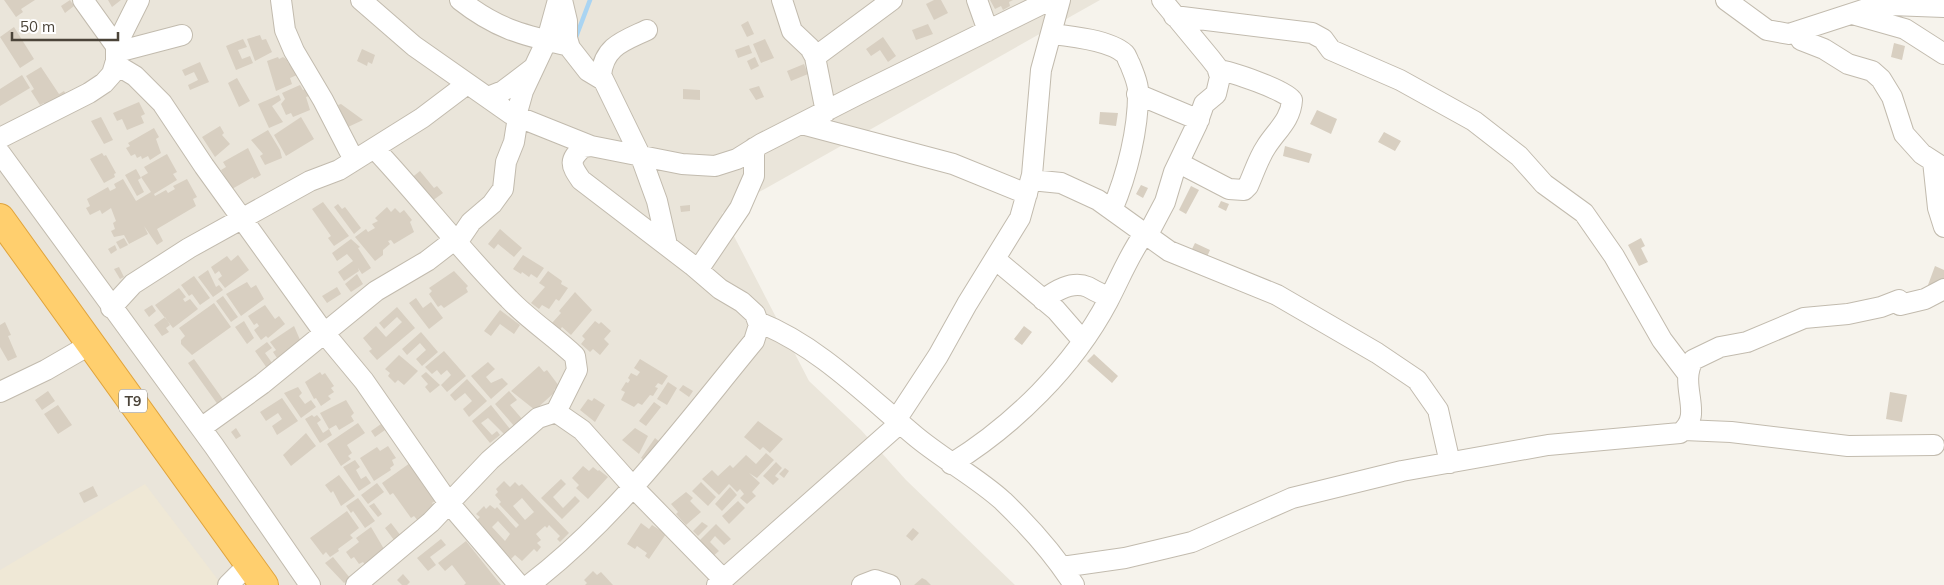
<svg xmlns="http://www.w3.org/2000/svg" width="1944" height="585" viewBox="0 0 1944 585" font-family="Mulish,sans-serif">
<rect width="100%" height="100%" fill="#f6f3ec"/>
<!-- residential -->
<path fill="#eae5da" d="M0,0H1100L722,213L809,381L861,430L906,480L1015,585H0Z"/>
<!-- education -->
<path fill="#efe8d6" d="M145,484L222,585H0V570Z"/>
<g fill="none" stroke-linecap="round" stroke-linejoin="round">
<!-- stream -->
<path stroke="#a9d4f2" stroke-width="4.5" d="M576,37L590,0"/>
</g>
<!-- building -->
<path fill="#d8cfc1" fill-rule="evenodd" d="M4,0H35L21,9L23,12L16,17Z
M70,0L74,6L65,13L61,6Z
M108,0H121L112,7Z
M934,0H941L948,13L934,20L926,4Z
M990,0H1013L1009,2L1010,6L1003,10L1001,6L995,9Z
M748,21L754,34L747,37L741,25Z
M928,24L933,34L916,40L912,30Z
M14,27L34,59L20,68L0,37Z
M260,35L262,40L266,39L272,52L255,61L247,39Z
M883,37L896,56L888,62L880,50L871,56L866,49Z
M243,39L247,47L238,50L242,59L250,56L253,63L236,70L226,46Z
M765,39L774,58L761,63L753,44Z
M1894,43L1905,46L1902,60L1891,57Z
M749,45L752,53L738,58L735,50Z
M362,49L375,55L372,64L368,62L367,66L357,61Z
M278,57L279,59L283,57L286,59L289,64L291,62L297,75L290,78L292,84L276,91L267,61Z
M755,57L759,66L751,70L747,61Z
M200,62L209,82L190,90L188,85L198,80L194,72L185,76L182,70Z
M804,64L808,74L791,81L787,71Z
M41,67L59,94L64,91L71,103L51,115L44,103L40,105L31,91L34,89L26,76Z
M22,75L30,88L0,106V89Z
M237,78L250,101L239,107L228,83Z
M300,85L303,90L306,89L309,96L306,97L310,110L293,117L291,113L286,115L281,104L285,99L282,93Z
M759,86L764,97L756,100L749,89Z
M683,89L700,90V100L683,99Z
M279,95L281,100L272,106L283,122L269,128L258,104Z
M139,102L145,114L141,116L144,123L127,130L122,119L117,121L113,113Z
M341,104L363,120L348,127L338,105Z
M1317,110L1337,119L1331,134L1310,124Z
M1100,112L1118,113L1116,126L1099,124Z
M101,117L113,140L104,144L91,121Z
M301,117L314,139L286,156L274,135Z
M220,126L224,133L222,135L230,144L215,157L202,137Z
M154,128L159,137L156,139L161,153L150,160L148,156L142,159L141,156L137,158L135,154L131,156L126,148L130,146L128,143Z
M268,130L280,150L282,158L265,165L260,156L263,154L251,140Z
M1384,132L1401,141L1395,151L1378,142Z
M1285,146L1312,154L1309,163L1283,156Z
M248,148L261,175L254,179L253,177L232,189L221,170L226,167L223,162Z
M102,153L104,156L106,155L116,173L114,174L115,177L104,183L90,159Z
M167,154L177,172L173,174L177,180L154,194L155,196L166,190L168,193L175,189L173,186L187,179L197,197L193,199L196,206L157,229L163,241L157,245L144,226L148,234L129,244L124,235L114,237L111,231L115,229L113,223L116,221L111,208L102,214L100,210L90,215L86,208L90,206L87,199L108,187L110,191L116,188L114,184L123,179L136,201L151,192L141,177L148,173L144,167Z
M136,169L141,178L138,180L144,192L137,196L125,175Z
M420,171L434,188L437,186L443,193L432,201L410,179Z
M1141,185L1148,188L1143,198L1136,194Z
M1191,186L1199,190L1186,214L1179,210Z
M1221,201L1229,204L1226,211L1218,207Z
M323,202L349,236L334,246L328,238L331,236L312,209Z
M338,204L342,209L345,207L361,228L354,234L334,207Z
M690,205V211L681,212L680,206Z
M387,207L391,212L395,208L400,213L404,210L412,220L410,222L414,232L394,244L391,240L388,241L390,244L383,250V255L375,261L355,237L366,229L368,232L375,228L372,224L378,221L375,218Z
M500,229L522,248L514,257L498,244L494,249L488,244Z
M124,238L128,245L120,249L116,242Z
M1641,238L1645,246L1641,248L1648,262L1639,266L1628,245Z
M351,239L360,247L358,248L371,268L362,274L358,268L359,271L344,281L338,272L353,261L347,254L337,261L332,253Z
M1195,243L1210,250L1206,259L1192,249Z
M115,245L117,250L111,254L108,249Z
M238,255L249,270L225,288L218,279L222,276L219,271L215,274L211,267L227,256L231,261Z
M523,255L544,268L537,278L531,274L529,277L522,272L521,274L513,269Z
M1935,266L1944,270V283L1938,289L1928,285Z
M119,267L124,277L120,279L114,269Z
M208,270L216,287L219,285L223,290L213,297L198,277Z
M454,271L468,286L466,288L468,292L444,308L441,305L438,307L429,294L432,291L429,288Z
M548,271L562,281L561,284L568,288L559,301L556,299L549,309L542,305L539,309L531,303L545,287L539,283Z
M357,274L363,284L351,292L345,284Z
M194,276L210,298L200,305L192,294L189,296L181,285Z
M247,282L251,288L256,285L264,299L241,316L226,294Z
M337,287L341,294L327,303L322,296Z
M179,288L186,297L183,299L185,302L190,299L198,309L173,328L155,305Z
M575,292L592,310L571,335L562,327L560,330L552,323L561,313L559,311Z
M223,296L238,317L231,322L216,301Z
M416,298L423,308L431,302L443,318L429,329L409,303Z
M214,303L231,327L192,355L181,344V340L185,336L179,328Z
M152,305L156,311L149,317L144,310Z
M265,305L275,319L279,316L285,324L268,338L266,336L261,340L254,330L259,326L257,323L254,325L248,316Z
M397,307L415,328L377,360L369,351L372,349L363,338L376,326L386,337L402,322L397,317L384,329L379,323Z
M500,310L520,325L514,334L500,324L491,336L484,331Z
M165,317L170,325L166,328L169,332L162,336L154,325Z
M244,321L254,338L247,344L235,327Z
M595,321L599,324L601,322L611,331L604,339L609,344L600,355L593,349L590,352L581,344L585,339L582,336Z
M5,322L11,335L8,336L17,357L8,361L0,347V325Z
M294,326L301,342L277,366L273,360L277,358L273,352L276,350L270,342Z
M1024,326L1032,332L1022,345L1014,339Z
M421,332L438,352L422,366L416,359L426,350L420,343L407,355L402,349Z
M267,342L272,348L265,353L275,367L269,371L255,351Z
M444,351L466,376L447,392L441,385L451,375L447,370L441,375L437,370L432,374L425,367Z
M1094,354L1118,376L1112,383L1087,361Z
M399,355L418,371L404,385L398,380L395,383L388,376L390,373L385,369Z
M194,359L227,405L221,409L188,363Z
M640,359L668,376L662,385L658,383L655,387L658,388L653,396L650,395L642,405L638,403L634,407L621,400L625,392L621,390L626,382L628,383L630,380L628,378L631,373L637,376L640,372L634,368Z
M488,362L495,369L486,377L491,383L502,378L508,384L491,399L471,376Z
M539,366L544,372L547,370L559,386L554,390L555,392L535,410L511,391Z
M320,372L322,375L325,373L334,386L331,388L334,392L328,396L331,399L321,406L316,398L314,399L305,382Z
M426,372L440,385L430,393L425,387L428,384L421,376Z
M467,379L487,401L469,417L463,409L472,401L465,393L455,401L450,395Z
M668,382L677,388L667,405L657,399Z
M683,385L693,391L689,397L679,390Z
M298,387L302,393L299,396L305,404L311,400L316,407L301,418L284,393Z
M48,391L55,401L42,410L35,400Z
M509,391L517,400L510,405L523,420L515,427L495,404Z
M1890,392L1907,395L1902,422L1886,419Z
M282,398L298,421L277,435L272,426L282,419L278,413L266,421L260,412Z
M594,398L605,405L595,422L580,410L588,399L592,401Z
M346,400L354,413L351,416L354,421L339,430L336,425L329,429L320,413Z
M654,402L661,407L646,426L639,421Z
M58,405L72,425L58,434L44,414Z
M491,405L510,429L504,434L488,418L481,423L492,435L497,431L500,435L490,443L472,421Z
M312,415L314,417L317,415L321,420L317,423L323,433L329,429L332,435L320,443L305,419Z
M758,421L783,439L770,453L763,447L760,450L744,437Z
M358,423L365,433L347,445L352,453L348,456L351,459L341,466L327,444Z
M381,424L385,430L375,437L371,431Z
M236,428L241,436L236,439L231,432Z
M635,428L648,436L639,454L622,440Z
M306,433L316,446L291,466L283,455Z
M655,438L662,444L649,463L641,458Z
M388,446L396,458L392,460L394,465L390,468L391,470L374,481L360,458L377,447L380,451Z
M766,453L774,460L757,478L749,473L760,483L752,492L756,496L747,504L740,498L744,494L740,489L737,492L729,484L719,495L702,479L712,470L718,476L730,465L733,468L746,455L756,464Z
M355,460L360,467L356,470L361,479L366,476L371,483L359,491L343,467Z
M776,462L782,468L775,476L779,479L773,485L763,476Z
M410,463L436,500L432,503L436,510L419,522L414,516L411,518L393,493L390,495L382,483Z
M583,466L589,471L593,467L598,471L599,470L608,477L588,499L576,488L579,485L572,478Z
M785,468L789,471L784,478L779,474Z
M339,475L355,496L341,506L333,491L331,493L325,485Z
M561,479L566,484L553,497L563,508L575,496L580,501L562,519L541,498Z
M504,481L510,487L515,482L519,486L522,484L569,533L560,542L557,539L560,536L549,525L547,528L545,526L536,534L541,540L537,543L541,547L537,552L534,549L522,561L515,555L511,559L481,528L483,526L477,520L480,517L476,514L484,506L486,509L490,505L495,509L497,507L516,528L519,525L499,504L501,502L495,495L498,492L496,489ZM522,498L534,512L525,520L513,506ZM498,521L510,534L505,541L492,527Z
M701,482L716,497L708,506L692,491Z
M377,483L384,492L368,504L361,495Z
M93,486L98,496L84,503L79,493Z
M730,487L737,495L722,511L715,504Z
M686,492L693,498L690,501L701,512L686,525L676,514L678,512L671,504Z
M358,498L375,521L365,528L353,511L351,513L346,506Z
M738,501L745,508L729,524L722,516Z
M374,503L382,514L378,517L369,506Z
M347,511L359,528L350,535L353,538L338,549L339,551L330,557L326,552L323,555L310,538Z
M702,522L708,526L698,536L693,531Z
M391,523L401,536L394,540L385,528Z
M641,523L649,529L652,525L666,534L649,559L645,556L647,553L637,546L635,549L627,544Z
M716,524L731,539L724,545L715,536L710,542L719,551L712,557L698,542Z
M371,527L384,549L374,557L376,559L366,566L363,562L359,564L354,557L351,559L346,552L359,542L356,538Z
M913,528L919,533L912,541L906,536Z
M441,539L446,545L430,557L436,565L428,571L417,558Z
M466,541L501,585H464L466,583L452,565L445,571L438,563Z
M333,557L350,578L344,583L325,563Z
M593,571L597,575L601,572L613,585H585L587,583L584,580Z
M403,574L410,582L407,585H402L397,580Z
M922,578L926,580L931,585H914Z"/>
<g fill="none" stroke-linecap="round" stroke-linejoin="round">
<!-- minor casing -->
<g stroke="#c2bbae" stroke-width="22">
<path id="minor" d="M281,0L285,30L294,51L323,100L354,160
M361,0L414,46L511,114L591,146
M460,0C498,30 524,35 569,46
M562,0L567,21V38L570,48L588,71L603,80
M782,0L792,31L810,48L815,57L826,112
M977,0L988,31
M1726,0L1767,30L1789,34L1869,8L1891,5L1944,7
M1852,14L1905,29L1944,54
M1174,16L1312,33L1323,39L1331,50L1400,80L1474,121L1519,156L1544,184L1584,213L1614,256L1662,340L1687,373
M647,30C624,41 604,46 601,75L641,157L657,201L667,245
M1051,34C1070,36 1110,40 1125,54C1127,56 1128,61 1130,64C1133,72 1137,80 1138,89C1139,128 1127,175 1112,210
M1801,40L1824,49L1848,64L1872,71L1881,79L1892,97L1904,134L1922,154L1944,168
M116,46L139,0
M117,52L182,35
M815,57L892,0
M115,64L135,76L162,103L204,166L325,334L364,381L448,502L519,585
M1137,94L1199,120
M488,97L503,91L532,69
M516,116L523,91L547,40L558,0
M802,124L953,164L1027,194
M0,138L89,93L104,83L112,74L116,61V46L83,0
M375,149C421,198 461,251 509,299C529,320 554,336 575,356L577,370L556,412
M0,153L214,446L310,585
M1933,161L1938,208L1944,227
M1179,163L1229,189L1244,190L1248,186C1254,173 1258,159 1266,147C1276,131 1291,120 1292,100C1288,91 1230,71 1218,70
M1031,180L1061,183L1098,200L1169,251L1277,295L1377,353L1417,380L1438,410L1450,463
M1147,236L1165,202L1174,172L1197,124L1204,104L1216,94L1220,77L1217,67L1210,58L1162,0
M456,244L471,222L492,204L503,189L506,162L514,142L518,117
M995,259L1056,310L1083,341
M698,270L740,208L754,176V148
M1043,300C1055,291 1072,280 1088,287C1095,291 1102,295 1110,297
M1900,305L1925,299L1944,289
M111,308L133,284L189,248L310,181L339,170L422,118L467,84
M758,322C817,345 866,395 914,435C941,458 978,478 1003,501C1030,527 1054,554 1074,585
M0,392L46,370L91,344
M896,420L938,356L967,304L1020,218L1032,175L1041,70L1060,0
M201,428L262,384L376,291L427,261L453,241
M1684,430L1731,432L1848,446L1934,445
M951,464C1014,425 1073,367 1108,301C1120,278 1129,255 1144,234
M1062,567L1125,558L1192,542L1292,498L1402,471L1548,445L1680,433C1705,415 1678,387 1693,360L1720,347L1747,342L1804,318L1848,314L1881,307L1899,300
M228,585L249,564
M356,585L431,522L490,460L538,418L556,412L582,430L633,487L723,579
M529,585C617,518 684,426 754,341L759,325L755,314L742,302L720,289L692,265L581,180C570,164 569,161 583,147L591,146L682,164L715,166L737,159L761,144L857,95L1050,0
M717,585L900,423
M862,585L875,580L890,585"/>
</g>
<!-- highway casing -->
<g stroke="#e0a43c" stroke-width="30">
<path id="highway" d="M0,218L264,585"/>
</g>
<!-- minor -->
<use href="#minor" stroke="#fff" stroke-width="20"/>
<!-- highway -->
<use href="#highway" stroke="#ffcf6e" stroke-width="28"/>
</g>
<g text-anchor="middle" stroke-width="4" stroke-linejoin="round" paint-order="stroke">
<!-- shield labels -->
<rect fill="#fff" stroke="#817c74" stroke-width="1" x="119" y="389.5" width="28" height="23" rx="4"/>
<g font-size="14" font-weight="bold" fill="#4b4439">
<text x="133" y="406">T9</text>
</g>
</g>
<!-- scale -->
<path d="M12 32v8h106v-8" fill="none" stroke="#4b4439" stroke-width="2.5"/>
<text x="20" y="32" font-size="15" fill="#4b4439" stroke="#ffffff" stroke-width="4" paint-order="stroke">50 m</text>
</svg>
